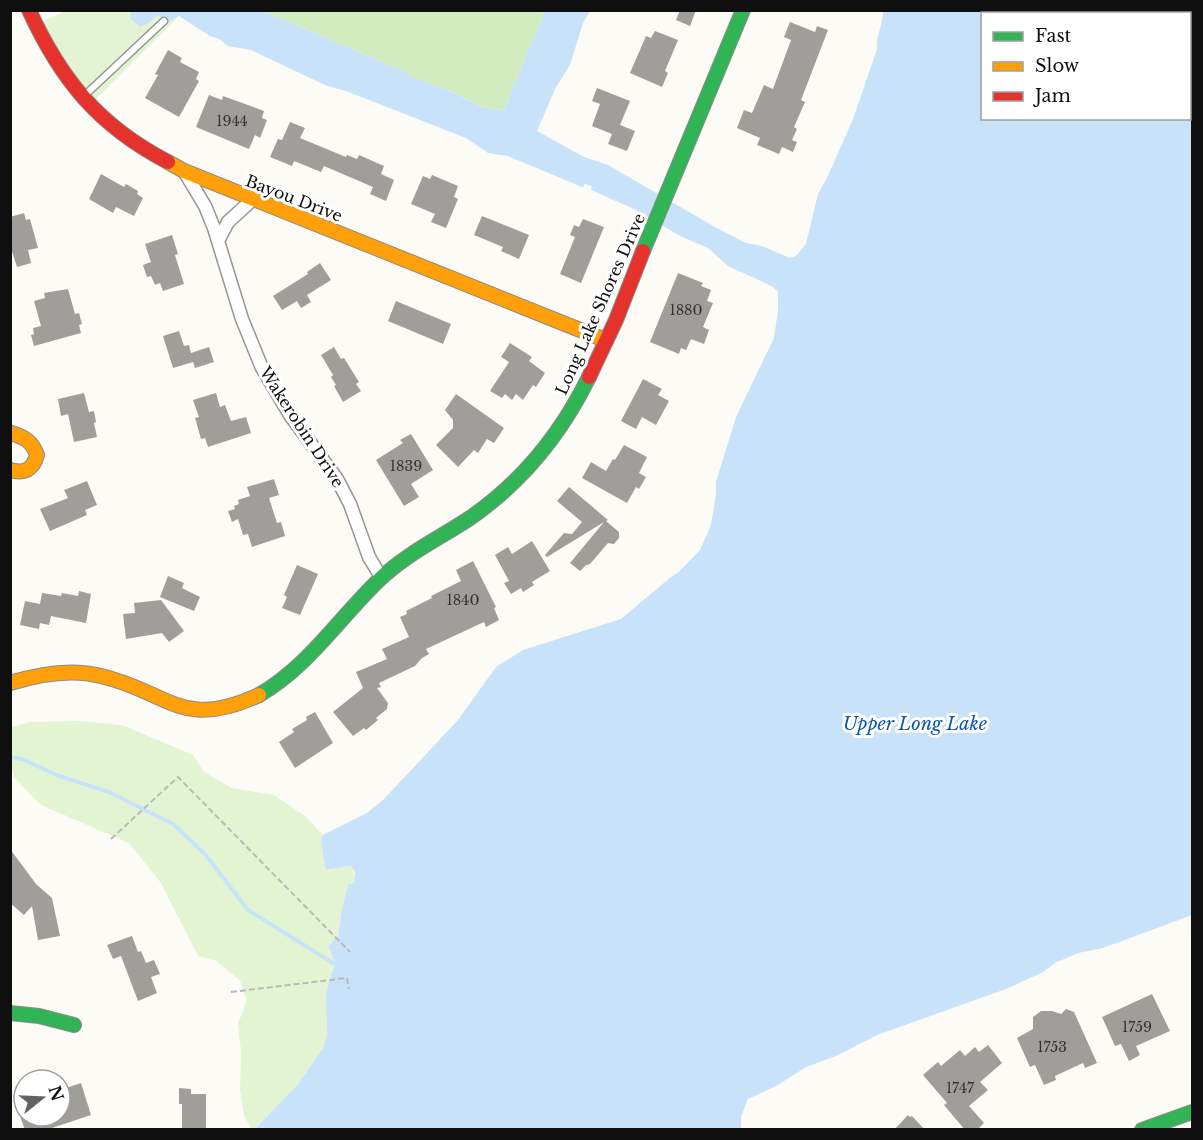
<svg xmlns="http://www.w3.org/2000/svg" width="1203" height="1140" viewBox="0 0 1203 1140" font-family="'Libre Baskerville',serif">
<rect width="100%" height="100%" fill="#fcfbf5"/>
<!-- green -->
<path fill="#e3f4d3" d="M66,11H130L133,22H150L158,15L167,23L179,16L94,101C74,75 56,51 43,21Z
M78,721L122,725L193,755L204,772L232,788L274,795L305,816L323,835L321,841L329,871C337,868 347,862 354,869V883L348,885L342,909L338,936L328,946L336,965L332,972L327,1034L323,1048L299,1083L255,1129H251L244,1115L240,1090L241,1051L238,1024L247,1000L240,981L217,961L198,956L161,883L129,843L41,805L14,777L11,767L10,728L29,722Z"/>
<!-- forest -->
<path fill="#d2ecc0" d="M263,11H545L503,111L482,107L448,90L412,77L403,71Z"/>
<!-- water -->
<path fill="#c8e2fa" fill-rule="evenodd" d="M130,11H263L403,71L412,77L448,90L482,107L503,111L545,11H590L583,23L570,65L556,87L537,131L584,157L608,165L713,226L746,243L762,246L790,258L796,256L806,244L818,194L828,176L853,119L877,49C876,36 883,24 883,11H1192V915L1103,948L1078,953L1055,963L1043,972L1006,989L877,1035L836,1056L806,1067L778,1085L748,1099L741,1117V1129H255L299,1083L323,1048L327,1034L326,994L332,972L336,965L328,946L338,936L342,909L348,884L354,883L355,872L352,867L349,866L327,870L325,867L321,841L323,835L367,813L384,799L458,720L496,667L523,650L621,619L671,577L679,572L700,550L711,525L716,494V482L736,417L774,338L778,310V292L773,287L765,283L728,266L708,248L680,236L634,209L591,190L592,186L585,184L582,187L508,156L488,153L466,138L346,91L327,86L251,50L228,46L219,39L210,36L179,16L167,23L158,15L150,22L140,27L131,19ZM982,14H1190V118H982Z"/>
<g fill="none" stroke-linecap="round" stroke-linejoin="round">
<!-- stream -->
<path stroke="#c8e2fa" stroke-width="4" d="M10,757L22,759L59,776L109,792L173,824L205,854L248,910L336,965"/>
</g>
<!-- building -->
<path fill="#a09e9a" d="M680,10H696L690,26L676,20Z
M790,22L815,32L817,26L828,30L801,100L805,102L794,127L797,129L792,140L797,142L793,152L782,147L779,154L757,145L760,138L737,128L744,110L752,113L764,85L773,89L791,40L784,37Z
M655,31L678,40L665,71L668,73L662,87L630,73L646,36L651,38Z
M168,50L182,58L180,62L199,72L196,79L199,81L179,117L145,98L158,75L155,74Z
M597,88L630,101L620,125L635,131L627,151L608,144L612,134L592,126L600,104L592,101Z
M209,95L222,100L223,96L264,111L262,118L267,120L260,138L255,135L249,149L196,127Z
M290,122L305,128L300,138L346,157L347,155L357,159L359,155L384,166L381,174L394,180L386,201L370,194L373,187L324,166L321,172L294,161L292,166L270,157L278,139L282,140Z
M101,174L124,187L126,184L138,191L137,194L143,198L134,216L116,207L113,213L89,199Z
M432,175L458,186L454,197L458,199L446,228L431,222L435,214L411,204L423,176L430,179Z
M24,213L26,220L30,219L38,248L28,250L31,263L17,267L10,245V217Z
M482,216L529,235L519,259L501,251L503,247L474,235Z
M583,219L604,227L581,283L560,274L575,237L570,235L574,225L579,227Z
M172,235L178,254L175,255L184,284L163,291L160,283L155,285L151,276L147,277L143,265L151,262L145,244Z
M320,263L331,280L307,295L311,302L301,308L297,301L282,310L273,296L308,274L307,272Z
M678,273L703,283L701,286L711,290L707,301L713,303L703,327L709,330L704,344L691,339L686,350L681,348L679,354L650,342Z
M68,289L75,314L79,313L82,324L79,325L81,333L34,346L31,335L34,334L33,328L41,326L34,301L45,298L44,293Z
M396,301L451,324L443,344L388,321Z
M179,331L184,346L189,345L191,353L209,347L214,362L195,368L193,362L173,368L163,336Z
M510,343L532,357L529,361L545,373L536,387L533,385L523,400L516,394L512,400L505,394L502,398L490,391L509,362L501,357Z
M334,347L341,359L344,358L359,382L356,384L361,391L343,402L334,386L336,385L331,377L333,375L321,355Z
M643,379L662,389L658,395L669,401L656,425L642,417L636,429L621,421Z
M84,393L89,412L94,411L96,422L94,423L97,437L74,442L68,414L61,416L58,399Z
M216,393L220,407L225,405L231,421L246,417L251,433L208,447L205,438L201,439L195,418L199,417L193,400Z
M456,394L504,428L494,443L487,439L478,453L474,450L458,467L436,445L453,428V420L445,410Z
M411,434L433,470L411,484L419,497L404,506L376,460L403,443L400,440Z
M624,445L647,457L639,473L646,477L639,489L636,487L627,503L582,478L591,462L606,471L613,459L615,460Z
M274,479L279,495L269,498L277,523L281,522L285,536L252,547L248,534L243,535L238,519L232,522L228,511L235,509L234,506L239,504L238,500L250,496L247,487Z
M87,481L97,505L85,510L87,515L50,531L40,509L68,498L64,490Z
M569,487L608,520L606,521L619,532V538L614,544L608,543L590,564L586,565L580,571L570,563L604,522L547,557L545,555L564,533L572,534L582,522L557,501Z
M532,541L550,571L532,582L534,585L523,592L521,588L511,594L504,583L509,581L495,555L508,547L512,554Z
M473,561L496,607L494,608L499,620L486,627L484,622L426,649L429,654L422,658L415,666L379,683L381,687L377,688L388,703L387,709L376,718L378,720L366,730L364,728L353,736L333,712L363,688L356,672L387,659L382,649L409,637L400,617L407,614L406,611L432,598L431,596L461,581L456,570Z
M297,565L318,574L300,615L282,608L287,597L284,595Z
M168,576L184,583L182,588L200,597L194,611L160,597Z
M79,591L91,594L86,623L51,616L49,625L40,623L39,629L20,625L25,601L40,604L42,593L61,596L62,593L78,596Z
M161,600L184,631L169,642L162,633L126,639L123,614L135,613L134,603Z
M315,712L333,743L295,768L279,742L294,732L292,729L307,720L306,717Z
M10,849L36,884L52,898L60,936L38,940L32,906L24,915L10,903Z
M132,936L138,952L141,951L146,963L154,960L160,974L151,977L157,993L138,1001L121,956L113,959L107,945Z
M1152,994L1170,1031L1136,1046L1140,1055L1129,1061L1121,1044L1115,1046L1102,1017Z
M1066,1009L1074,1012L1097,1063L1085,1068L1083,1063L1055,1076L1056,1080L1044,1085L1035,1065L1030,1067L1017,1038L1033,1029V1017L1041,1011H1052L1061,1014Z
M988,1045L1002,1063L980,1082L988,1090L969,1106L984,1123L977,1130H965L944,1105L947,1103L923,1075L938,1062L941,1066L960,1050L965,1056L975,1047L979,1052Z
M81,1083L91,1115L46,1130H25L20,1116H60V1090Z
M179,1088L191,1089V1094H206V1130H182V1104H179Z
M908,1115L910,1117L912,1116L925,1130H894Z"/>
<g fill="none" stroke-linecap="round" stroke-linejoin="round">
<!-- lane casing -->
<g stroke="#969593" stroke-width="9">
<path id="lane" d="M84,96L164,21"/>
</g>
<!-- street casing -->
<g stroke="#969593" stroke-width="15">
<path id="street" d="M184,171L205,206L214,228L242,319L262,368L290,415L337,479L350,504L369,557L381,577
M219,239L228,222L253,199"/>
</g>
<!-- fast casing -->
<g stroke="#8c8c89" stroke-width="16">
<path id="fast" d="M643,251L743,10
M259,695C308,667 339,618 380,579C406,554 440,538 470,518C522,482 561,434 589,377
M10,1013L39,1016L74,1025
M1142,1130L1192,1112"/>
</g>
<!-- slow casing -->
<g stroke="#8c8c89" stroke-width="16">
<path id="slow" d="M168,162L184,171L605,340
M10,470C24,474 33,470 37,455C32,441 24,437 11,433
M10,683C39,674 71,668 101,676C169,692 182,731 259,695"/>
</g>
<!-- jam casing -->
<g stroke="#8c8c89" stroke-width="16">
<path id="jam" d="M29,10C61,80 99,126 168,162
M589,377L616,320L643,251"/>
</g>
<!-- path -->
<path stroke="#b9b9b8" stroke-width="2" stroke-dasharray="6 3" stroke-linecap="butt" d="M111,839L178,777L350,952
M231,992L347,978L349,989"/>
<!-- lane -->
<use href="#lane" stroke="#fffefe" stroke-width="6"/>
<!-- street -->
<use href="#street" stroke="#fffefe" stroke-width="12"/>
<!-- fast -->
<use href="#fast" stroke="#30b455" stroke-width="14"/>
<!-- slow -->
<use href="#slow" stroke="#ff9f0a" stroke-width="14"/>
<!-- jam -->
<use href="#jam" stroke="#e5322d" stroke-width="14"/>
</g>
<g text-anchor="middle" stroke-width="6" stroke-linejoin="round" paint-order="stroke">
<!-- number labels -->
<g font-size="14" fill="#333332">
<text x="232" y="126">1944</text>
<text x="686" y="315">1880</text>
<text x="406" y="471">1839</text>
<text x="463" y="605">1840</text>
<text x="1137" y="1032">1759</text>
<text x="1052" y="1052">1753</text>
<text x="960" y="1093">1747</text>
</g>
<!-- street labels -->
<g font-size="16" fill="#0f0f0f" stroke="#fff">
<text transform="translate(294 198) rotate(21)" y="6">Bayou Drive</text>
<text transform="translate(600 304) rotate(-66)" y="6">Long Lake Shores Drive</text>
<text transform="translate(302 427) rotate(57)" y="6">Wakerobin Drive</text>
</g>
<!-- water labels -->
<g font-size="18" font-style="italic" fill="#0b56af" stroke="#fff">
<text x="915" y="730">Upper Long Lake</text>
</g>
</g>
<!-- border -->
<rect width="1203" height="1140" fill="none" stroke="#0f0f0f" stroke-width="24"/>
<!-- legend -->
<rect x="981" y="12" width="210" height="108" fill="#ffffff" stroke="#9f9f9f" stroke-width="1.5"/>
<rect x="993" y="32" width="30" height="9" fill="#30b455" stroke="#9f9f9f" stroke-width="1.5"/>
<text x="1035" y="42" font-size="18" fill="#0f0f0f">Fast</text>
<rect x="993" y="62" width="30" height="9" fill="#ff9f0a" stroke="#9f9f9f" stroke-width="1.5"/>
<text x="1035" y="72" font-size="18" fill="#0f0f0f">Slow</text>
<rect x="993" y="92" width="30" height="9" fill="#e5322d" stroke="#9f9f9f" stroke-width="1.5"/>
<text x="1035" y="102" font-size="18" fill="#0f0f0f">Jam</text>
<!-- north arrow -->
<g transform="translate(42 1098) rotate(72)"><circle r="28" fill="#ffffff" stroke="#9f9f9f" stroke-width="1.5"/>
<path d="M0-4.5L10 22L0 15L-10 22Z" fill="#626260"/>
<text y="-9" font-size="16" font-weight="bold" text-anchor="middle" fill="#0f0f0f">N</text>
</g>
</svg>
